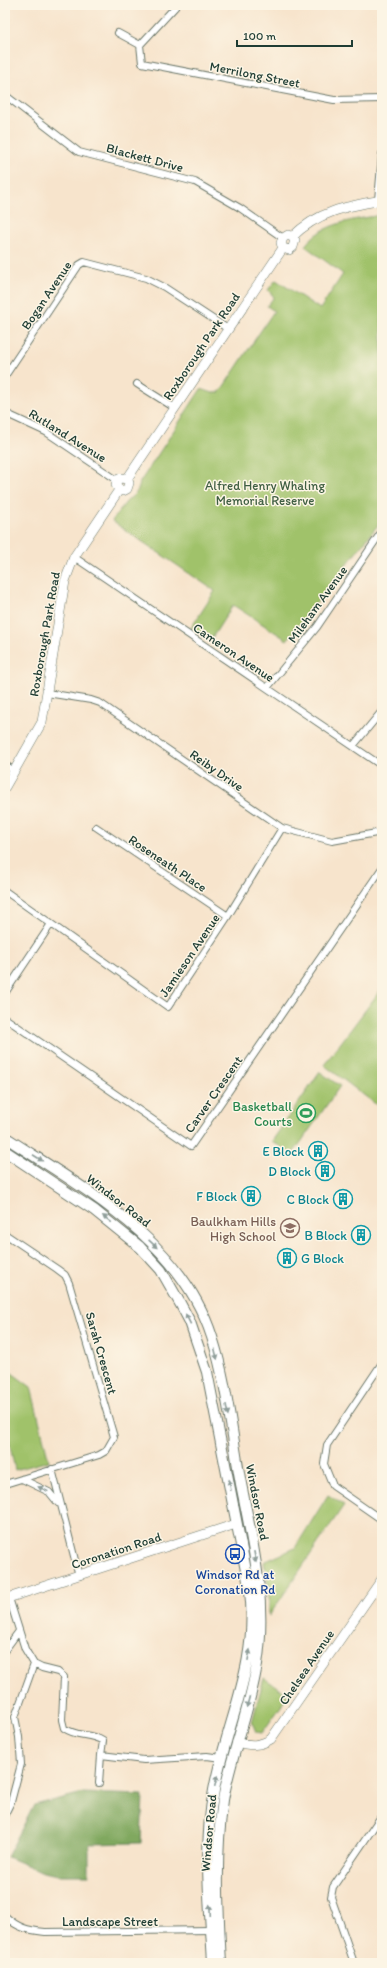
<svg xmlns="http://www.w3.org/2000/svg" width="387" height="1968" viewBox="0 0 387 1968" font-family="Itim,sans-serif">
<rect width="100%" height="100%" fill="#fcf5e5"/>
<filter id="ink" filterUnits="userSpaceOnUse"><feTurbulence type="fractalNoise" baseFrequency=".025" numOctaves="2"/><feDisplacementMap in="SourceGraphic" scale="8" xChannelSelector="R" yChannelSelector="G"/><feConvolveMatrix kernelMatrix="1 2 1 2 8 2 1 2 1" color-interpolation-filters="sRGB"/></filter>
<filter id="wash" filterUnits="userSpaceOnUse"><feTurbulence type="fractalNoise" baseFrequency=".012" numOctaves="4" result="noise"/><feDisplacementMap in="SourceGraphic" scale="16" xChannelSelector="R" yChannelSelector="G"/><feGaussianBlur stdDeviation="0.9" result="paint"/><feColorMatrix in="noise" values="0 0 0 0 0 0 0 0 0 0 0 0 0 0 0 0 0 1.4 0 .05"/><feComposite in="paint" operator="in"/></filter>
<g filter="url(#wash)">
<rect width="100%" height="100%" fill="#f7e4cc"/>
<!-- green -->
<path fill="#a0c26b" stroke="#608050" d="M382,215V520L287,640L233,605L210,641L191,628L215,591L112,521C117,515 121,508 126,502C133,495 139,493 140,482L201,389L213,393L220,392L274,311L267,306L274,297L268,290L276,280L320,309L343,274L305,246C320,223 357,219 382,215Z
M382,988V1109L324,1065Z
M320,1072L340,1086L292,1155L272,1141Z
M5,1368L31,1387L49,1461L15,1470L5,1422Z
M328,1495L344,1505L269,1616V1590L264,1562L295,1548Z
M264,1678L289,1695L262,1733L256,1732L252,1722Z"/>
<!-- forest -->
<path fill="#80a85f" stroke="#50724a" d="M83,1793L143,1795L141,1843L89,1844V1875H59L43,1872L7,1857L34,1805Z"/>
</g>
<g filter="url(#ink)">
<g fill="none" stroke-linecap="round" stroke-linejoin="round">
<!-- street casing -->
<g stroke="#6b7769" stroke-width="8">
<path id="street" d="M177,5L140,45L142,63L334,100L382,99
M118,33L140,45
M5,95L79,152L195,182L240,208L283,238
M378,200L382,154
M5,376L79,265L84,262L146,278L164,287L228,329
M137,384L175,408
M5,413L46,432L117,480
M74,557L382,766
M267,688L317,627L382,531
M47,693L91,700L100,703L282,828L332,841L382,832
M353,746L382,711
M5,765L13,770
M96,827L228,916
M5,891L168,1007L228,916L282,828
M5,993L51,924
M5,1018L191,1146L382,868
M5,1234L57,1269L65,1275L69,1283L114,1437L106,1451L99,1455L5,1484
M382,1363L327,1445L324,1464L333,1486L382,1520
M52,1469L79,1576
M22,1479L49,1492L58,1503
M9,1598L25,1649L34,1664L42,1668L58,1672L64,1677L62,1720L64,1728C78,1738 89,1732 103,1741L101,1755L144,1760L207,1756L221,1758
M5,1650L19,1631
M99,1783L101,1755
M5,1814L11,1802L21,1764L19,1737L15,1717L34,1664
M5,1916C18,1928 27,1930 45,1932L213,1930
M354,1963L331,1897L333,1887L382,1815"/>
</g>
<!-- secondary casing -->
<g stroke="#6b7769" stroke-width="10">
<path id="secondary" d="M292,237C318,211 348,206 382,200
M283,248L289,250L293,247L295,240L292,237
M283,248L281,243L283,238L288,235L292,237
M127,479L283,248
M119,490L116,485L117,480L121,478L127,479
M119,490L123,491L127,489L129,483L127,479
M5,787L42,722L65,581L74,557L119,490
M5,1599L236,1524
M237,1742C250,1746 260,1746 271,1739L382,1579"/>
</g>
<!-- primary casing -->
<g stroke="#6b7769" stroke-width="12">
<path id="primary" d="M5,1137C84,1189 181,1240 212,1337C227,1383 232,1436 241,1484C253,1544 267,1602 257,1664C250,1710 231,1754 223,1800C215,1854 218,1908 221,1963
M5,1151L94,1210L140,1247L161,1270L181,1305L190,1322L207,1372L250,1591C259,1665 227,1720 214,1790C203,1847 210,1906 213,1963"/>
</g>
<!-- street -->
<use href="#street" stroke="#fff" stroke-width="6"/>
<!-- secondary -->
<use href="#secondary" stroke="#fff" stroke-width="9"/>
<!-- primary -->
<use href="#primary" stroke="#fff" stroke-width="10"/>
</g>
<!-- one-way arrows -->
<defs><path id="oneway-solid" d="M-6-.8H1V-3.2L6.5 0L1 3.2V.8H-6Z"/></defs>
<g fill="#8f9e9a">
<use href="#oneway-solid" transform="translate(38 1158) rotate(33)"/>
<use href="#oneway-solid" transform="translate(107 1219) rotate(-143)"/>
<use href="#oneway-solid" transform="translate(153 1244) rotate(43)"/>
<use href="#oneway-solid" transform="translate(188 1319) rotate(-116)"/>
<use href="#oneway-solid" transform="translate(216 1354) rotate(76)"/>
<use href="#oneway-solid" transform="translate(227 1410) rotate(80)"/>
<use href="#oneway-solid" transform="translate(230 1485) rotate(-99)"/>
<use href="#oneway-solid" transform="translate(43 1489) rotate(-154)"/>
<use href="#oneway-solid" transform="translate(255 1557) rotate(79)"/>
<use href="#oneway-solid" transform="translate(249 1655) rotate(-79)"/>
<use href="#oneway-solid" transform="translate(248 1702) rotate(105)"/>
<use href="#oneway-solid" transform="translate(216 1781) rotate(-77)"/>
<use href="#oneway-solid" transform="translate(210 1910) rotate(-93)"/>
</g>
</g>
<!-- icons -->
<defs>
<g id="stadium-ring" transform="scale(1)"><circle r="9.5" fill="#fcf5e5" stroke="#2e9e5b" stroke-width="1.5"/><path d="M0-5a6.5 5 0 1 0 0 10a6.5 5 0 1 0 0-10ZM-3.5-1.8h7v3.6h-7Z" fill="#2e9e5b"/></g>
<g id="building-ring" transform="scale(1)"><circle r="9.5" fill="#fcf5e5" stroke="#0f9aa8" stroke-width="1.5"/><path d="M-4-6H4V6H1V3H-1V6H-4ZM-2.5-4.3h1.7v1.8h-1.7ZM.8-4.3h1.7v1.8H.8ZM-2.5-1h1.7V.8h-1.7ZM.8-1h1.7V.8H.8Z" fill="#0f9aa8"/></g>
<g id="school-ring" transform="scale(1)"><circle r="9.5" fill="#fcf5e5" stroke="#8d6e63" stroke-width="1.5"/><path d="M0-5L7-2L0 1L-7-2ZM-4 1L0 2.5L4 1V4Q0 6-4 4Z" fill="#8d6e63"/></g>
<g id="bus-ring" transform="scale(1)"><circle r="9.5" fill="#fcf5e5" stroke="#1a4fb4" stroke-width="1.5"/><path d="M-5-6H5V4H4V6H2V4H-2V6H-4V4H-5ZM-3.5-4V0h7V-4ZM-3.5 1.2v1.5H-2V1.2ZM2 1.2v1.5H3.5V1.2Z" fill="#1a4fb4"/></g>
</defs>
<g fill-rule="evenodd">
<use href="#stadium-ring" x="306" y="1113"/>
<use href="#building-ring" x="318" y="1151"/>
<use href="#building-ring" x="325" y="1171"/>
<use href="#building-ring" x="251" y="1196"/>
<use href="#building-ring" x="343" y="1199"/>
<use href="#school-ring" x="290" y="1228"/>
<use href="#building-ring" x="361" y="1235"/>
<use href="#building-ring" x="287" y="1258"/>
<use href="#bus-ring" x="235" y="1554"/>
</g>
<g text-anchor="middle" stroke-width="3" stroke-linejoin="round" paint-order="stroke">
<!-- street labels -->
<g font-size="13" fill="#1f3d34" stroke="#fcf5e5">
<text transform="translate(255 74) rotate(11)" y="5">Merrilong Street</text>
<text transform="translate(145 157) rotate(15)" y="5">Blackett Drive</text>
<text transform="translate(46 295) rotate(-56)" y="5">Bogan Avenue</text>
<text transform="translate(201 346) rotate(-56)" y="5">Roxborough Park Road</text>
<text transform="translate(68 435) rotate(32)" y="5">Rutland Avenue</text>
<text transform="translate(317 604) rotate(-54)" y="5">Mileham Avenue</text>
<text transform="translate(44 634) rotate(-80)" y="5">Roxborough Park Road</text>
<text transform="translate(234 652) rotate(34)" y="5">Cameron Avenue</text>
<text transform="translate(217 770) rotate(35)" y="5">Reiby Drive</text>
<text transform="translate(168 863) rotate(34)" y="5">Roseneath Place</text>
<text transform="translate(189 955) rotate(-56)" y="5">Jamieson Avenue</text>
<text transform="translate(213 1094) rotate(-55)" y="5">Carver Crescent</text>
<text transform="translate(119 1200) rotate(38)" y="5">Windsor Road</text>
<text transform="translate(102 1353) rotate(74)" y="5">Sarah Crescent</text>
<text transform="translate(258 1502) rotate(79)" y="5">Windsor Road</text>
<text transform="translate(116 1550) rotate(-18)" y="5">Coronation Road</text>
<text transform="translate(306 1667) rotate(-56)" y="5">Chelsea Avenue</text>
<text transform="translate(208 1833) rotate(-85)" y="5">Windsor Road</text>
<text x="110" y="1926">Landscape Street</text>
</g>
<!-- park labels -->
<g font-size="13" fill="#3f5e42" stroke="#fcf5e5">
<text x="265" y="490">Alfred Henry Whaling<tspan x="265" dy="15">Memorial Reserve</tspan></text>
</g>
<!-- leisure labels -->
<g font-size="13" fill="#27864d" stroke="#fcf5e5" text-anchor="end">
<text x="292" y="1111">Basketball<tspan x="292" dy="15">Courts</tspan></text>
</g>
<!-- culture labels -->
<g font-size="13" fill="#0d838f" stroke="#fcf5e5" text-anchor="end">
<text x="304" y="1156">E Block</text>
<text x="311" y="1176">D Block</text>
<text x="237" y="1201">F Block</text>
<text x="329" y="1204">C Block</text>
<text x="347" y="1240">B Block</text>
<text x="301" y="1263" text-anchor="start">G Block</text>
</g>
<!-- education labels -->
<g font-size="13" fill="#785e54" stroke="#fcf5e5" text-anchor="end">
<text x="276" y="1226">Baulkham Hills<tspan x="276" dy="15">High School</tspan></text>
</g>
<!-- transit labels -->
<g font-size="13" fill="#164399" stroke="#fcf5e5">
<text x="235" y="1579">Windsor Rd at<tspan x="235" dy="15">Coronation Rd</tspan></text>
</g>
</g>
<!-- margin -->
<rect width="387" height="1968" fill="none" stroke="#fcf5e5" stroke-width="20"/>
<!-- scale -->
<path d="M237 40v6h115v-6" fill="none" stroke="#1f3d34" stroke-width="2"/>
<text x="243" y="40" font-size="12" fill="#1f3d34" stroke="#fcf5e5" stroke-width="3" paint-order="stroke">100 m</text>
</svg>
